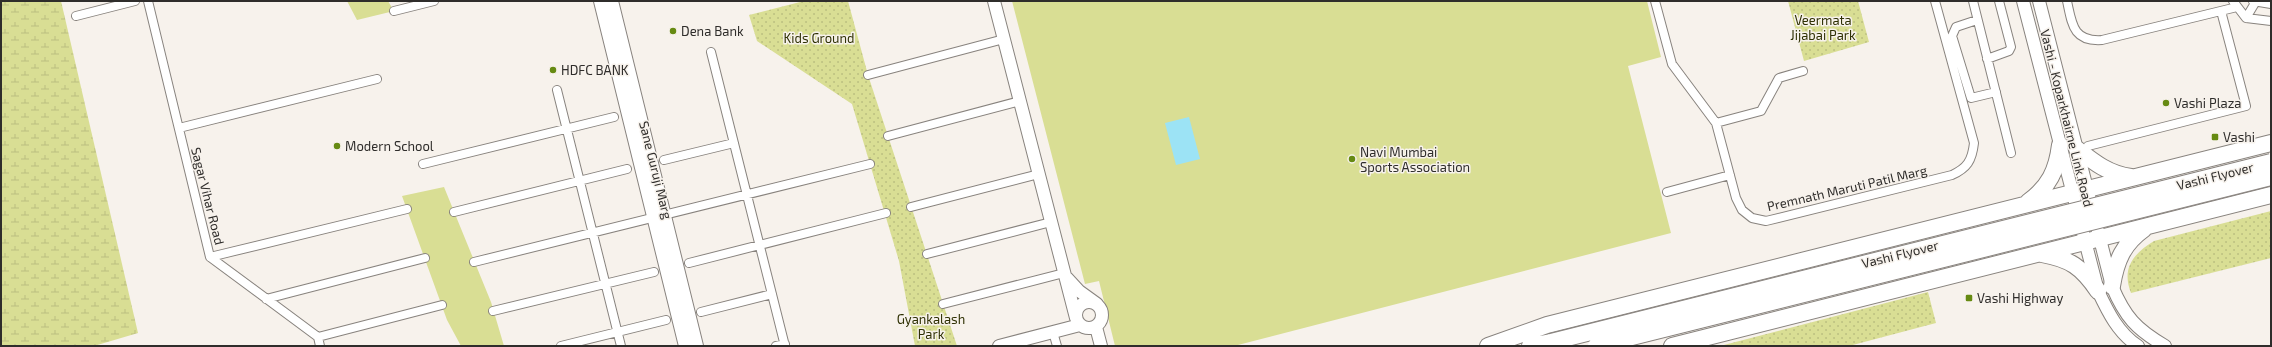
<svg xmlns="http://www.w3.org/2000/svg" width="2272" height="347" viewBox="0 0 2272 347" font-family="'Exo 2',sans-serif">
<defs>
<pattern id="grass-dots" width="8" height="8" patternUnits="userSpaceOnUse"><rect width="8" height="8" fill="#d9de94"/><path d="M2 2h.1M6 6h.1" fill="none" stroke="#bbbf80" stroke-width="1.8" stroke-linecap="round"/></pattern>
<pattern id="wetland-marsh" width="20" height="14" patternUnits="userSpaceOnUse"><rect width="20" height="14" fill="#d9de94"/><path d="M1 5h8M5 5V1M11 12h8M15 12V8" fill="none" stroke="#bbbf80"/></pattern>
</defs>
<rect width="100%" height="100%" fill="#f7f2ec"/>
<!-- grass -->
<path fill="url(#grass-dots)" d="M804,1H848L868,75L957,346H915L899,261L852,104L757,41L749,15Z
M1788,1H1858L1869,42L1804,61Z
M2271,211V258L2131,293C2121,268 2134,253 2154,241Z
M1928,292L1936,323L1849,346H1720Z"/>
<!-- wetland -->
<path fill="url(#wetland-marsh)" d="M1,1H61L138,333L94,346H1Z"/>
<!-- garden -->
<path fill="#d9de94" d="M347,1H388L394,11L357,20Z
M1012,1H1647L1661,57L1628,66L1671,233L1234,346H1115L1099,281L1085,284Z
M444,187L491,302L504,346H461L447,320L402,196Z"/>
<!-- water -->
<path fill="#9ce3f5" d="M1189,117L1200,159L1176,165L1165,123Z"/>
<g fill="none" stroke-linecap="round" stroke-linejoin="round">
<!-- street casing -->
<g stroke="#88837e" stroke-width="10">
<path id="street" d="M148,1L210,257L318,337L320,346
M1655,1L1672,64L1716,123L1736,198L1742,210L1752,218L1766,221L1952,175C1967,168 1972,161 1974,143L1935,1
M1973,1L2011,153
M2067,1C2072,24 2073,42 2102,40L2237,7
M2233,1L2246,18L2271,21
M2253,1L2271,4
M394,11L434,1
M76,16L135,1
M2246,18L2255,3
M1977,20L1956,27L1952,36L1971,98L1996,92
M711,52L785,346
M1987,59L2009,51L2011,47L1999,1
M868,75L1004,39
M557,90L621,346
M1716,123L1761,111L1779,78L1803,71
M179,128L377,79
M888,136L1020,101
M2088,146L2246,106L2221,11
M664,160L734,143
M423,164L614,117
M1667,192L1730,175
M911,207L1039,174
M454,212L627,169
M927,254L1051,222
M210,257L407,209
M474,262L870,164
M689,263L886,213
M266,299L425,258
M943,304L1064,273
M493,311L654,272
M701,312L772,294
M1053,332L1057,346
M318,337L442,305
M561,346L666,320
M776,346L785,344"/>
</g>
<!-- secondary casing -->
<g stroke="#88837e" stroke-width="14">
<path id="secondary" d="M600,1L685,346
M612,1L697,346
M994,1L1076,318
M2023,1L2098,291C2108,312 2118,333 2138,346
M2039,1L2112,286C2125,317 2136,329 2165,346
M1067,278L1079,291L1097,304
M1076 315a13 13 0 1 1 26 0a13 13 0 1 1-26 0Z
M1096,327L1101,346
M999,346L1080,325"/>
</g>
<!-- highway casing -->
<g stroke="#88837e" stroke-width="18">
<path id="highway" d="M2077,149C2095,163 2109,174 2131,177
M2028,202C2049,187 2057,170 2060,145
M2042,254C2070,259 2082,267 2098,291
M2112,286C2116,261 2123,244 2144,229
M1488,346L1547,325L2271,143
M1530,346L1551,342
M1672,346L2271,195"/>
</g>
<!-- street -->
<use href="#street" stroke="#fff" stroke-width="8"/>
<!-- secondary -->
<use href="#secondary" stroke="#fff" stroke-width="12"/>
<!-- highway -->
<use href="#highway" stroke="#fff" stroke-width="16"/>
<!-- highway-bridge casing -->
<g stroke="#88837e" stroke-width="18" stroke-linecap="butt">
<path id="highway-bridge" d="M1551,342L2271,162
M1596,346L2271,177"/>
</g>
<!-- highway-bridge -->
<use href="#highway-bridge" stroke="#fff" stroke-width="16"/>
</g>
<!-- markers -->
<g fill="#668a12" stroke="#f7f2ec" stroke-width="1.5">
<circle cx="673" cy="31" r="4"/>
<circle cx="553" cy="70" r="4"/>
<circle cx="2166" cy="103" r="4"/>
<rect x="2211" y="133" width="8" height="8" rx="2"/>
<circle cx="337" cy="146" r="4"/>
<circle cx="1352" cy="159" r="4"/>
<rect x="1965" y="294" width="8" height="8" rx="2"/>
</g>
<g text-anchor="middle" stroke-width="3" stroke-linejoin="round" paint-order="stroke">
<!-- park labels -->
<g font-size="13" fill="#2f3104" stroke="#f7f2ec">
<text x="1823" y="25">Veermata<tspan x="1823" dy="15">Jijabai Park</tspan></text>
<text x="819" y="43">Kids Ground</text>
<text x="931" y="324">Gyankalash<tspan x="931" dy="15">Park</tspan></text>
</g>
<!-- poi labels -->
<g font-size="13" fill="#2f2d2b" stroke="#f7f2ec" text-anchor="start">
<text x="681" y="36">Dena Bank</text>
<text x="561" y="75">HDFC BANK</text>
<text x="2174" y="108">Vashi Plaza</text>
<text x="2223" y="142">Vashi</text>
<text x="345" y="151">Modern School</text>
<text x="1360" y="157">Navi Mumbai<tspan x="1360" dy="15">Sports Association</tspan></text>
<text x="1977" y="303">Vashi Highway</text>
</g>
<!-- street labels -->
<g font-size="13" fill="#2f2d2b" stroke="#f7f2ec">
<text transform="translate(2067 118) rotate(76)" y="5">Vashi - Koparkhairne Link Road</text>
<text transform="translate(656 170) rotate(76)" y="5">Sane Guruji Marg</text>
<text transform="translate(2215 176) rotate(-14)" y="5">Vashi Flyover</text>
<text transform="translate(1847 188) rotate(-13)" y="5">Premnath Maruti Patil Marg</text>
<text transform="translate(208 196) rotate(76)" y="5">Sagar Vihar Road</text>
<text transform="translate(1900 254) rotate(-14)" y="5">Vashi Flyover</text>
</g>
</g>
<!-- border -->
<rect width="2272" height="347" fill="none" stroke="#2f2d2b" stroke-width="4"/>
</svg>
